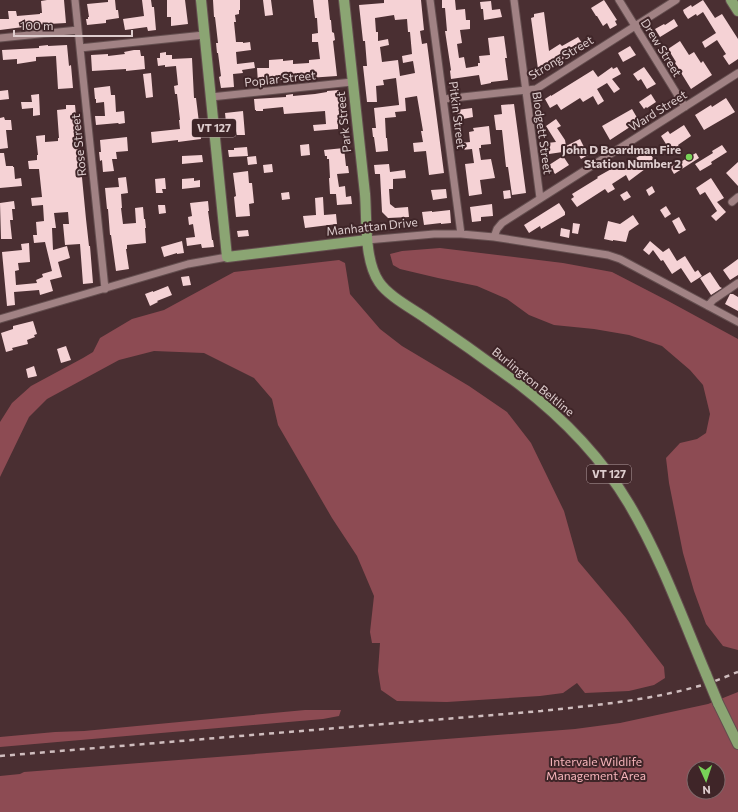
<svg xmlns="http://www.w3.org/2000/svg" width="738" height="812" viewBox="0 0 738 812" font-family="Commissioner,sans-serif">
<rect width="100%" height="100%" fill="#4a2f32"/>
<!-- green -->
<path fill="#8d4b53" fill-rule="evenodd" d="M440,248L563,263L612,272L670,302L738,339V650L723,646L706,624L694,591L683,553L669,483L666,458L680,443L697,439L706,433L710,414L703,385L690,370L662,346L629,335L594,329L554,325L529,315L507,299L477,286L438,278L400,269L393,265L390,254L402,251Z
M339,260L345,263L350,294L380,329L402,346L469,386L507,412L531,443L564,511L578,561L626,618L664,667L665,678L654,685L629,691L585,693L577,683L563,693L540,696L447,702L397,701L381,690L378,671L380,643H372L370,632L374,596L357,556L332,518L278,425L272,399L254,378L204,353L154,351L119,360L47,399L29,417L0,477V422L12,403L31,386L83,358L93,352L100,338L132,319L164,310L234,272Z
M738,692V812H0V776L20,774L24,772L575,729L620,723L708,704ZM694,768H718V792H694Z
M305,710H341L339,716L323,719L0,747V737L55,732L84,731Z"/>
<!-- building -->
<path fill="#f5d2d5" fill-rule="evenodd" d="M47,0H64L66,23L31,25V26L0,30V19H9L8,11H16L17,16L40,14V13H42L41,1Z
M108,0H115L116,10H118L119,18L106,20V23L87,25L86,19H88V17H89L87,4L108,2Z
M142,0H151L152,7H154L156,30L148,31L147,27L125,30L123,19L144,16Z
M167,0H185L188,24L171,26V17H167Z
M213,0H240V10H239V14L235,15L236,22H234L236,42H243V43L250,42L251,50L236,52L237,64L254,62L255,68L242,70L243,73L233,74L234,87L221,88L219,77L221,76L218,53H217L216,43H218L215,17H214Z
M263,0H271L273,15L265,16Z
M313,0H328L330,20H331L332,32L334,33L335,40L333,41L337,76L279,80L258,83L257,68H269V60L283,59V61L293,60V64L309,63V60L320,59L318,42H312V34L318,33L317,18H315Z
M384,0H421L424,30L420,31L422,44L427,43L444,173L429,175L426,151L414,152L413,143L423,142L421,131H423L417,96L405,98L406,111L395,112L396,117L385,118L386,138H387L388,151L376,152L374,137H373L372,128H376L374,108L399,105V104L396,78L383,80L384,85L376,86L377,102H367L363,66H367L365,41H363L359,5L384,3ZM394,15L395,20L407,19L408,32H410L412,54L402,56L403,63L413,61L415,73L400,76L398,60L382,62L380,47L389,45L388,39L378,41V32H376L375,18Z
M442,0H455L456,10L465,9L466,20H470V29L460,30L462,43L457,44L459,58L464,57L466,68L478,66V63H480L479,56L490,55L488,38L504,36L507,58H505L508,80L491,82V83L481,85L479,75L451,79L450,71L451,70L445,31H447L445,8H442Z
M604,0L617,20L615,21L617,25L610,29L607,23L603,26L597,16H596L591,8Z
M703,0L715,18L722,14L738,39V59L729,65L723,56L726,54L717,40L705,48L702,42L716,33L703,12L697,16L696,14L688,19L684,13L683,10L691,5L692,7Z
M491,1L492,10L500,9L502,17L484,20L483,9H481L480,2Z
M544,12L549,51L560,44L562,46L578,37L584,46L549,68L538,69L531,18L534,17V14Z
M674,19L678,26L660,37L655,29L664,24L665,25Z
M680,41L689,55L694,52L701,63L703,61L712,75L691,89L675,63L676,62L668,49Z
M48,45V46L67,45L69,66L71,65L73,88L58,89L56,56L36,57V61L17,64V59L3,60L2,50L39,48V46Z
M630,46L636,55L623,62L618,53Z
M134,50H140L141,56H144L145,69L126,71V69L92,71L91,55L108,54V56L125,54L124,52Z
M166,52V55H172V59L192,58L194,98H196L201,139L178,142V140L152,143L151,132L180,129L179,120H180L177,94H175L174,86L178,85L176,66L165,67V65L158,66L157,58H160V53Z
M612,67L613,69L617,67L621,74L612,79L620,89L614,93L607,83L597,89L604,101L598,105L593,96L583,102L580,98L561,110L557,104L550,108L545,99L551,95V96L593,70L598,77Z
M644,67L656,84L647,89L641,79L638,81L633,74Z
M151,73L153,97L146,98L143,74Z
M110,86L111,95H115L116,112L124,111L125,123L119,124L118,123L96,125L95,116H105L104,102L96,103V99H95L94,88Z
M8,90L9,99L0,100V91Z
M339,90L341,112H342V121H338V129L314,131L313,125L326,124L325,111L284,114L283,107L263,109V111H256V110H255L254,99L286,97V95L293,94V96L315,94L327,92V91Z
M39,94L40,115L33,116V108L22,109L21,102H32L31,95Z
M651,94L656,102L647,108L646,107L644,109L639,102Z
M726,98L735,112L704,130L695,115L711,105L712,107Z
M514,104L526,193L512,195L508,167H506L502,130H496L494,115L502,114L501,105Z
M66,105H75L86,219L89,246H90L93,283L83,284L80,244L65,245L63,224H69L68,212L54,213L56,228H52L53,250L67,246L70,258L58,262L62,277L50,280L53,291L40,295L39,290L14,292L15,305L7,306L2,252L22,250L21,244L29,243L30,262L18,263L19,270L15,271L16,285L37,283L36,280L43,277L42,274L52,271L45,242L34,243L33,235H37L36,222L44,221L43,205L32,206L31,198L42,197L39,169H29L28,161L37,160V155H38L36,136L45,135V142L58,141V138H59L57,110L66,109Z
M472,108L473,117L458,120L457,110Z
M632,109L639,121L610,140L602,126Z
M243,111L245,135H237L236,131L227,132L225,113Z
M4,117L5,120H11L12,130H6L8,148L0,149V118Z
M556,119L561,126L557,128L565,140L566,146L580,139L588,155L581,159L576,150L549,154L547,143L556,142L546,126Z
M684,125L691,136L678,145L679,147L671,152L661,136L668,131L670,134Z
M489,126L491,144L481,145V148H479L481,160L491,159L495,178L480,180L482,194L469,196L465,164L474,163L472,149L462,150L461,143L470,142L469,132L474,131L473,128Z
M127,137L128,151L116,152L117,159H112L114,171L103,172L102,160L100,161L99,152H101L100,140Z
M309,144L310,155L301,156L300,145Z
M722,145L727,152L711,162L712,164L700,171L695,164L713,153L712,151Z
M247,147L248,156L229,157L228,150H234V148Z
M344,148L346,166H348L349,173L337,174L339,187L345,186L346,197L351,196L352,204L337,205L336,194H330L329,178H330L329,159H327V156H325L324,150Z
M648,150L656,163L645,169L629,181L626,175L612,184L615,189L608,193L605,189L577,207L571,199L574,197L572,194L598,178L597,177L622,163L624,166Z
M0,153H4L6,166H13V167H14L15,179L21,178L22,186L0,188Z
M696,153L699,158L674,174L670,167L677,163V164Z
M202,155L203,162L182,164V156Z
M256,156L257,164L248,165L247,157Z
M563,156L569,165L555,174L549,165Z
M738,162V186L726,173Z
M272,164L273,172L264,173L263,165Z
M389,164L390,172L405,170L406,178L393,179V189H389L390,204L395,208L408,207L409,217L388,218L382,212L380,174H375L374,165Z
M248,171L249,183H252L254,203L249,204L250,216L236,217L234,197L236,196L233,173Z
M126,177L128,193L121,194L122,208H121L123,224L136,223L135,208L143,207L144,219H145L146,228H145L146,243L127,245V249H126L129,269L116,271L111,235H110L108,209H107L105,188L119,187L118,178Z
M165,178L166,189H162L163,193H156L155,179Z
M194,178V181L200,180V187L182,189V179Z
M711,178L724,198L717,202L726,212L716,221L711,216L717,211L705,192L700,195L696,188Z
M652,186L655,192L649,196L646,190Z
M446,189L447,198L433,200L431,190Z
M510,190L511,198L504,199L503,191Z
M627,191L631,197L624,201L620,195Z
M289,192L290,199L282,200L281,193Z
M323,197L324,215L336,214L337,224L305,228L303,216L316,215L315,198Z
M14,201L15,209H12L13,220H10L12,239H1L0,203Z
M208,201L209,211H208L210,225L212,240H213L214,247L202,248L201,244L187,246L186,238L195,237L193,224L189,225L188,217L192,216L190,203Z
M559,203L565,212V215L541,229L540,226L529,233L524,225Z
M492,204L493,216L481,217V221L472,222L470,207Z
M158,205H165L166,213L159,214Z
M666,206L671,214L665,218L660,210Z
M450,210L451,223L441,224V223L424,225L422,212L432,211V212Z
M633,215L639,224L629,231L626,242L613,240V241L604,239L608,221L620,224Z
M679,217L686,230L679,234L672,221Z
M573,223L580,224L578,234L572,233Z
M561,228L570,230L569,238L560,236Z
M248,230L249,236L238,237L237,231Z
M182,241L184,253L177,254V253L164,257L161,247Z
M650,241L663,252L669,248L677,261L685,256L695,272L698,270L702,276L691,283L681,268L672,274L663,260L661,261L653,250L649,255L643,250Z
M738,259V275L730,280L723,270Z
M710,272L720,287L722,288L711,295L700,278Z
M189,276L191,285L183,286L181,277Z
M168,286L172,295L157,301L158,302L150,306L145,294L153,291V292Z
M730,294H733L738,297V311L725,304Z
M33,321L37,334L34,335L35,337L27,340L28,344L12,348L13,350L6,352L1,333L13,329V326Z
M66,346L71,360L61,363L57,349Z
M34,366L37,376L28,378L26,369Z"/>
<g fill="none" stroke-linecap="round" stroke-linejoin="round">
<!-- minor casing -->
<g stroke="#644e4f" stroke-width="9">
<path id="minor" d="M75,0L105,289
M430,0L461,234
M514,0L540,198
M619,0L685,107
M0,38L78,30
M80,48L204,35
M211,97L352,82
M444,99L536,89L676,0
M732,202L738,197
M494,237L497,229L502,223L738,73
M367,240L434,234H461L494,237L608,255L620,259L738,322
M708,306L713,300L738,283
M0,319L188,264L227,257"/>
</g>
<!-- major casing -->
<g stroke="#644e4f" stroke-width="12">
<path id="major" d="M201,0L227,257L367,240
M344,0C351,65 358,129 365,194C367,220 364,260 379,282C388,296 413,309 427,319C458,340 489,362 520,385C563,418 601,457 629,504C661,558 682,617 706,674
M731,0L738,11
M718,703L738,744"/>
</g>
<!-- minor -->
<use href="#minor" stroke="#a18284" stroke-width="7"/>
<!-- major -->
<use href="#major" stroke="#8ba573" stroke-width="10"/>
<!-- rail -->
<path stroke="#cfbdbe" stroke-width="2.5" stroke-dasharray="5 5" stroke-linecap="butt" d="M0,756L541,711C597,705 655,700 709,683C719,680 729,675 738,672"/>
<!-- major-bridge casing -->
<g stroke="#644e4f" stroke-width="12" stroke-linecap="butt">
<path id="major-bridge" d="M706,674L718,703"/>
</g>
<!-- major-bridge -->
<use href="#major-bridge" stroke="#8ba573" stroke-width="10"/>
</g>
<!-- markers -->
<circle fill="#78d258" stroke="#3f2528" stroke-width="1.5" cx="689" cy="157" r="4"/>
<g text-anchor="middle" stroke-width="4" stroke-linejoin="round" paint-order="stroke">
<!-- shield labels -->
<g fill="#3f2528" stroke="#ae9b9c" stroke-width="1">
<rect x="192" y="119" width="44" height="18" rx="3"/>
<rect x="587" y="465" width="44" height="18" rx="3"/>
</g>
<g font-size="11" font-weight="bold" fill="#decdce">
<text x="214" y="132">VT 127</text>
<text x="609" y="478">VT 127</text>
</g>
<!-- street labels -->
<g font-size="12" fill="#decdce" stroke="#3f2528">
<text transform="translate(661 48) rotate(58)" y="4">Drew Street</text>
<text transform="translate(561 58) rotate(-31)" y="4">Strong Street</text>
<text transform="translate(280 79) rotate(-6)" y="4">Poplar Street</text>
<text transform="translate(658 111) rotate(-32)" y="4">Ward Street</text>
<text transform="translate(457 115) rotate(83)" y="4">Pitkin Street</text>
<text transform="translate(344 122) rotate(-96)" y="4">Park Street</text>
<text transform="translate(542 133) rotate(82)" y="4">Blodgett Street</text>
<text transform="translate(79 145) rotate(-96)" y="4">Rose Street</text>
<text transform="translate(372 227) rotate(-6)" y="4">Manhattan Drive</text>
<text transform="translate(533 382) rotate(39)" y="4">Burlington Beltline</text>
</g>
<!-- poi labels -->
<g font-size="12" font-weight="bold" fill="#decdce" stroke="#3f2528" text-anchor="end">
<text x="681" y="154">John D Boardman Fire<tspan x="681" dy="14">Station Number 2</tspan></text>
</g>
<!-- park labels -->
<g font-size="12" fill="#f7b5bb" stroke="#3f2528">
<text x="596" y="766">Intervale Wildlife<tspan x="596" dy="14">Management Area</tspan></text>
</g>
</g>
<!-- north arrow -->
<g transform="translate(706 780) rotate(177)"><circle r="19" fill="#3f2528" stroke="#7f686a"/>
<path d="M0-3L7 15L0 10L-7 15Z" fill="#78d258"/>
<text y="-6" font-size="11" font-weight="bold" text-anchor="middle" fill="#decdce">N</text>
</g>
<!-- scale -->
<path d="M14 30v6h118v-6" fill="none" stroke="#decdce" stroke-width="2"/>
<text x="20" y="30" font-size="12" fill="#decdce" stroke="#3f2528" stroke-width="3" paint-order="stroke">100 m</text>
</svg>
